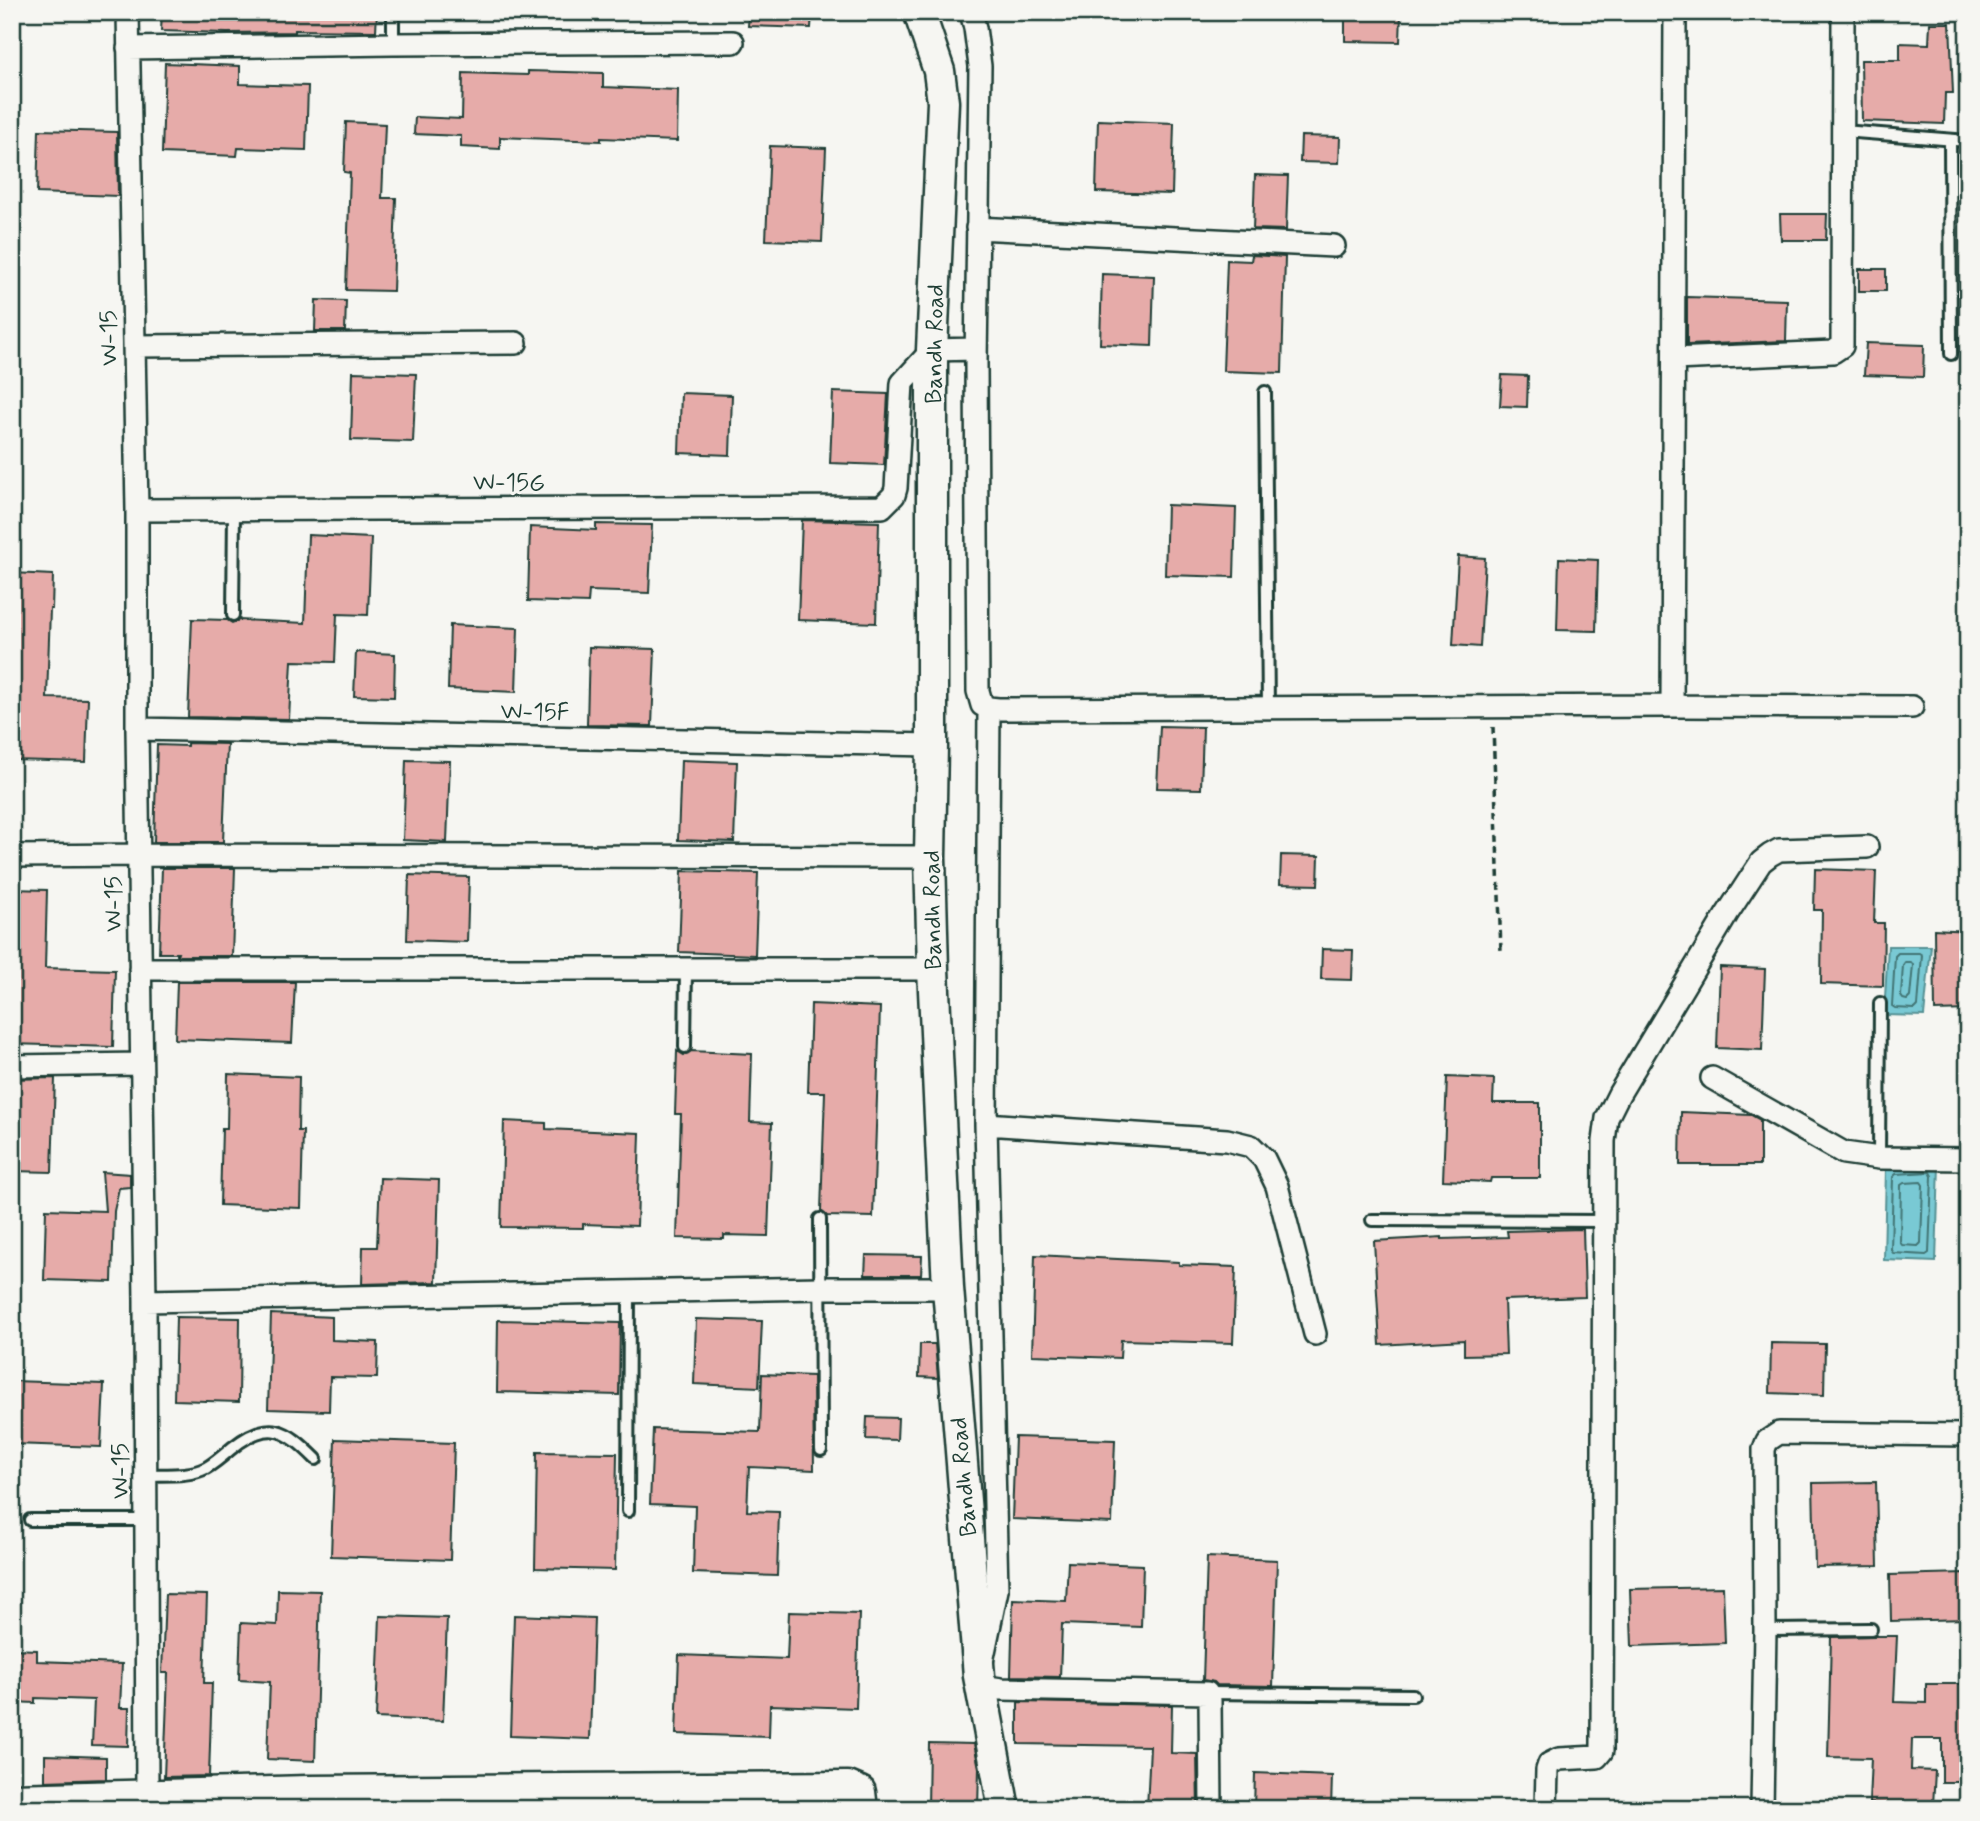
<svg xmlns="http://www.w3.org/2000/svg" width="1980" height="1821" viewBox="0 0 1980 1821" font-family="Mynerve,sans-serif">
<rect width="100%" height="100%" fill="#f6f6f2"/>
<filter id="ink" filterUnits="userSpaceOnUse"><feTurbulence type="fractalNoise" baseFrequency=".0143" numOctaves="2"/><feDisplacementMap in="SourceGraphic" scale="14" xChannelSelector="R" yChannelSelector="G"/><feConvolveMatrix kernelMatrix="1 2 1 2 8 2 1 2 1" color-interpolation-filters="sRGB"/></filter>
<g filter="url(#ink)">
<!-- water -->
<path fill="#79c9d4" stroke="#559194" stroke-width="2" d="M1888,946H1931L1924,1016L1884,1015Z
M1939,1164L1936,1262L1884,1260L1886,1168Z"/>
<g fill="none" stroke-linecap="round" stroke-linejoin="round">
<!-- shore -->
<path stroke="#437574" stroke-width="2" d="M1898,953H1919L1922,955L1918,1006L1915,1009L1895,1008L1892,1006L1895,956Z
M1905,962H1911L1913,965L1910,997L1907,1000L1903,999L1901,996L1903,965Z
M1930,1172L1932,1176L1929,1253L1926,1255L1893,1253L1891,1250L1893,1177L1896,1174Z
M1921,1182L1923,1185L1921,1243L1918,1246L1902,1245L1900,1242L1901,1185L1904,1183Z"/>
</g>
<!-- building -->
<path fill="#e6aba9" stroke="#1f3d34" stroke-width="2" d="M162,12H377L376,31L295,30V32L227,33L161,31Z
M749,12H812L811,28L748,26Z
M1345,12L1401,13L1400,42L1345,41Z
M1930,23H1950L1953,93H1945L1944,124L1862,121L1861,60H1900V43L1929,44Z
M165,63L240,66V84L308,86L306,150L238,148L237,156L162,153Z
M528,71L603,73V87L678,90L677,141L601,138V141L500,137V149L461,147V136L414,134L415,117L462,119L463,73L528,75Z
M1098,120L1174,123L1172,194L1096,192Z
M346,122L385,124L382,198H396L393,291L346,290L350,173L344,172Z
M39,130L117,132L118,196L37,193Z
M1301,136L1340,137L1339,163L1300,162Z
M770,146L826,148L822,242L766,240Z
M1255,175L1288,176L1286,230L1253,229Z
M1780,214H1827L1826,240H1781Z
M1252,255L1285,257L1282,373L1223,371L1227,260L1251,261Z
M1859,269H1886V291H1859Z
M1102,274L1154,276L1152,346L1100,344Z
M1687,297L1787,300L1786,341L1687,345Z
M316,300L346,301L345,331H315Z
M1866,343L1924,345L1923,377L1864,375Z
M353,372L416,374L413,442L351,440Z
M1502,375L1528,376L1527,407L1500,406Z
M833,392L888,394L884,465L830,463Z
M681,393L732,395L730,455L679,453Z
M1167,505L1236,508L1234,577L1165,575Z
M802,520L879,522L876,623L798,620Z
M596,524L652,525L649,593L589,591L588,603L528,601L530,527L596,530Z
M308,535L371,538L368,615L337,614L335,662L292,661L289,719L188,717L192,619L227,620L232,623L239,620L305,623Z
M1458,556L1485,558L1480,647L1453,645Z
M1559,558L1598,560L1596,631L1557,630Z
M12,573L53,575L52,609H50L47,698L88,699L86,762L12,760Z
M450,625L518,628L516,692L448,689Z
M589,647L655,649L652,726L587,725Z
M356,652L395,654L394,697L354,696Z
M1160,726L1203,727L1201,789L1157,788Z
M187,743L227,744L223,842H154L157,745L187,746Z
M406,760L450,761L447,842L403,840Z
M681,760L737,762L734,842L678,840Z
M1281,855L1319,856L1318,885L1280,884Z
M162,868H235L232,956H177L178,953H159Z
M1815,869L1876,871L1874,923H1884L1883,986L1821,984L1822,910H1814Z
M682,871L758,873L755,955L679,952Z
M409,875L469,877L467,942L407,940Z
M12,889L47,890L45,968L115,970L113,1047L12,1044Z
M1934,929L1968,931V1010L1935,1011Z
M1322,949L1353,950L1352,980L1321,979Z
M1720,967L1765,969L1762,1050L1717,1048Z
M177,982H295L292,1043L175,1039Z
M811,1004L880,1007L873,1217L827,1216L821,1211L825,1092H808Z
M677,1051L684,1055L691,1051L752,1054L750,1122L772,1123L768,1236L724,1235V1239L677,1238L681,1114H675Z
M228,1074L299,1077L298,1131H303L301,1208L220,1205L222,1128H227Z
M1447,1077L1494,1079L1493,1103H1540V1178H1491L1490,1182L1443,1180Z
M55,1078L52,1172L12,1171V1079Z
M1681,1112L1751,1115L1760,1120V1165H1680Z
M504,1121L546,1123V1129L640,1133L637,1226L583,1224V1228L501,1227Z
M102,1172L130,1174V1187L119,1188L114,1211L112,1282L44,1280L46,1209L105,1211Z
M380,1178L439,1180L436,1282L362,1284L363,1247H377Z
M1583,1229L1585,1297L1504,1300L1506,1354L1464,1355V1340L1380,1345L1374,1241L1442,1237V1239L1508,1237L1507,1231Z
M866,1255L922,1256L921,1275H865Z
M1035,1255L1179,1262V1265L1236,1267L1233,1343L1121,1340L1120,1358L1032,1355Z
M271,1314L332,1317V1340L378,1342L377,1378L330,1377L329,1411L268,1409Z
M176,1317L240,1318L239,1402L174,1400Z
M696,1319L762,1321L759,1387L694,1384Z
M498,1320L620,1323L619,1395L497,1392Z
M1771,1343L1825,1344L1824,1395L1770,1393Z
M920,1344H935L938,1378L919,1377Z
M762,1374L813,1376L814,1470L749,1467L747,1511L779,1512L777,1576L693,1573L695,1506L650,1504L653,1429L760,1432Z
M12,1381L104,1384L101,1447L12,1444Z
M867,1417L898,1418L897,1440L866,1439Z
M1015,1437L1115,1440L1112,1523L1012,1519Z
M335,1439L454,1443L450,1560L331,1556Z
M537,1452L617,1453L615,1570L535,1568Z
M1876,1482L1878,1566L1815,1567L1813,1483Z
M1207,1557L1277,1560L1273,1686L1217,1685L1214,1682L1203,1680Z
M1068,1562L1143,1565L1141,1627L1062,1624L1060,1677L1011,1676L1013,1599L1066,1601Z
M1966,1573L1967,1619L1891,1621L1890,1575Z
M1723,1587L1725,1643L1632,1646L1630,1589Z
M278,1590L320,1591L315,1761L267,1759L270,1682L239,1680L241,1623L277,1625Z
M165,1594L207,1595L204,1683H212L209,1776L164,1777L168,1673H162Z
M789,1612L859,1614L856,1708L770,1705L769,1737L676,1734L679,1655L787,1659Z
M514,1615L594,1618L590,1739L510,1736Z
M380,1616L447,1618L443,1721L376,1718Z
M1875,1636H1897L1894,1702L1926,1703V1684H1968V1782H1942V1739H1912L1911,1770L1935,1771L1933,1805L1869,1803L1871,1758L1828,1757L1831,1637Z
M12,1649L37,1650V1661L122,1664L120,1708H129L128,1746L92,1745L94,1700L35,1698V1703L12,1702Z
M1018,1702L1172,1705L1171,1753L1197,1754L1198,1809H1147L1150,1746L1018,1744Z
M929,1743L974,1744L979,1768L978,1809H928Z
M45,1755L106,1757V1779L45,1781Z
M1255,1773L1332,1776L1331,1809H1254Z"/>
<g fill="none" stroke-linecap="round" stroke-linejoin="round">
<!-- lane casing -->
<g stroke="#1f3d34" stroke-width="16">
<path id="lane" d="M393,12V44
M1843,131L1968,141
M1950,140L1951,354
M1265,392L1268,708
M233,615L234,510
M685,1047L686,969
M1879,1158L1880,1003
M820,1219L821,1450
M1372,1220L1603,1221
M146,1475C164,1474 189,1477 206,1468C215,1463 224,1455 232,1448C269,1418 286,1429 316,1459
M628,1511L629,1293
M30,1520H146
M1765,1630L1871,1629
M1207,1693L1413,1695
M671,1809L685,1793"/>
</g>
<!-- street casing -->
<g stroke="#1f3d34" stroke-width="26">
<path id="street" d="M128,12L137,510V729L145,1301L147,1796
M971,12L975,28L980,66L976,363L978,691L982,705L989,708L998,709L1672,706L1912,707
M128,48L393,44L733,42
M977,228L1334,246
M134,346L516,343
M1674,359L1833,352L1842,346L1843,12
M137,510L882,507L894,495L896,488L902,383L932,350L976,349
M1672,706L1675,12
M989,708L986,1124L997,1590L979,1676L988,1687L1001,1689L1207,1693L1210,1700L1211,1809
M137,729L932,745
M12,856L139,855L930,857
M140,969H933
M12,1066L141,1064
M1712,1078L1844,1153L1879,1158L1968,1159
M986,1124L1227,1140L1251,1146L1264,1159L1277,1186L1315,1334
M145,1301L821,1288H948
M1546,1809L1547,1770L1549,1764L1559,1759L1597,1757L1602,1751L1604,1141L1607,1118L1619,1094L1727,914L1761,862L1770,855L1779,850L1867,847
M1762,1809L1765,1630L1764,1449L1767,1441L1779,1433L1968,1435"/>
</g>
<!-- secondary casing -->
<g stroke="#1f3d34" stroke-width="35">
<path id="secondary" d="M919,12L939,71L943,102L932,350V745L930,857L933,969L948,1288L979,1676L1004,1809
M12,1799L308,1791L848,1787L860,1792L862,1809"/>
</g>
<!-- path -->
<path stroke="#1f3d34" stroke-width="3.5" stroke-dasharray="7 5" stroke-linecap="butt" d="M1493,727L1501,952"/>
<!-- lane -->
<use href="#lane" stroke="#f6f6f2" stroke-width="10"/>
<!-- street -->
<use href="#street" stroke="#f6f6f2" stroke-width="21"/>
<!-- secondary -->
<use href="#secondary" stroke="#f6f6f2" stroke-width="30"/>
</g>
</g>
<g text-anchor="middle" stroke-width="6" stroke-linejoin="round" paint-order="stroke">
<!-- street labels -->
<g font-size="24" fill="#1f3d34" stroke="#f6f6f2">
<text transform="translate(108 338) rotate(-91)" y="8">W-15</text>
<text transform="translate(934 344) rotate(-89)" y="8">Bandh Road</text>
<text x="509" y="490">W-15G</text>
<text transform="translate(535 711) rotate(1)" y="8">W-15F</text>
<text transform="translate(113 904) rotate(-90)" y="8">W-15</text>
<text transform="translate(932 910) rotate(-91)" y="8">Bandh Road</text>
<text transform="translate(120 1471) rotate(-90)" y="8">W-15</text>
<text transform="translate(963 1477) rotate(-95)" y="8">Bandh Road</text>
</g>
</g>
<!-- margin -->
<rect width="1980" height="1821" fill="none" stroke="#f6f6f2" stroke-width="42"/>
<rect x="21" y="21" width="1938" height="1779" fill="none" stroke="#1f3d34" stroke-width="2.5" filter="url(#ink)"/>
</svg>
